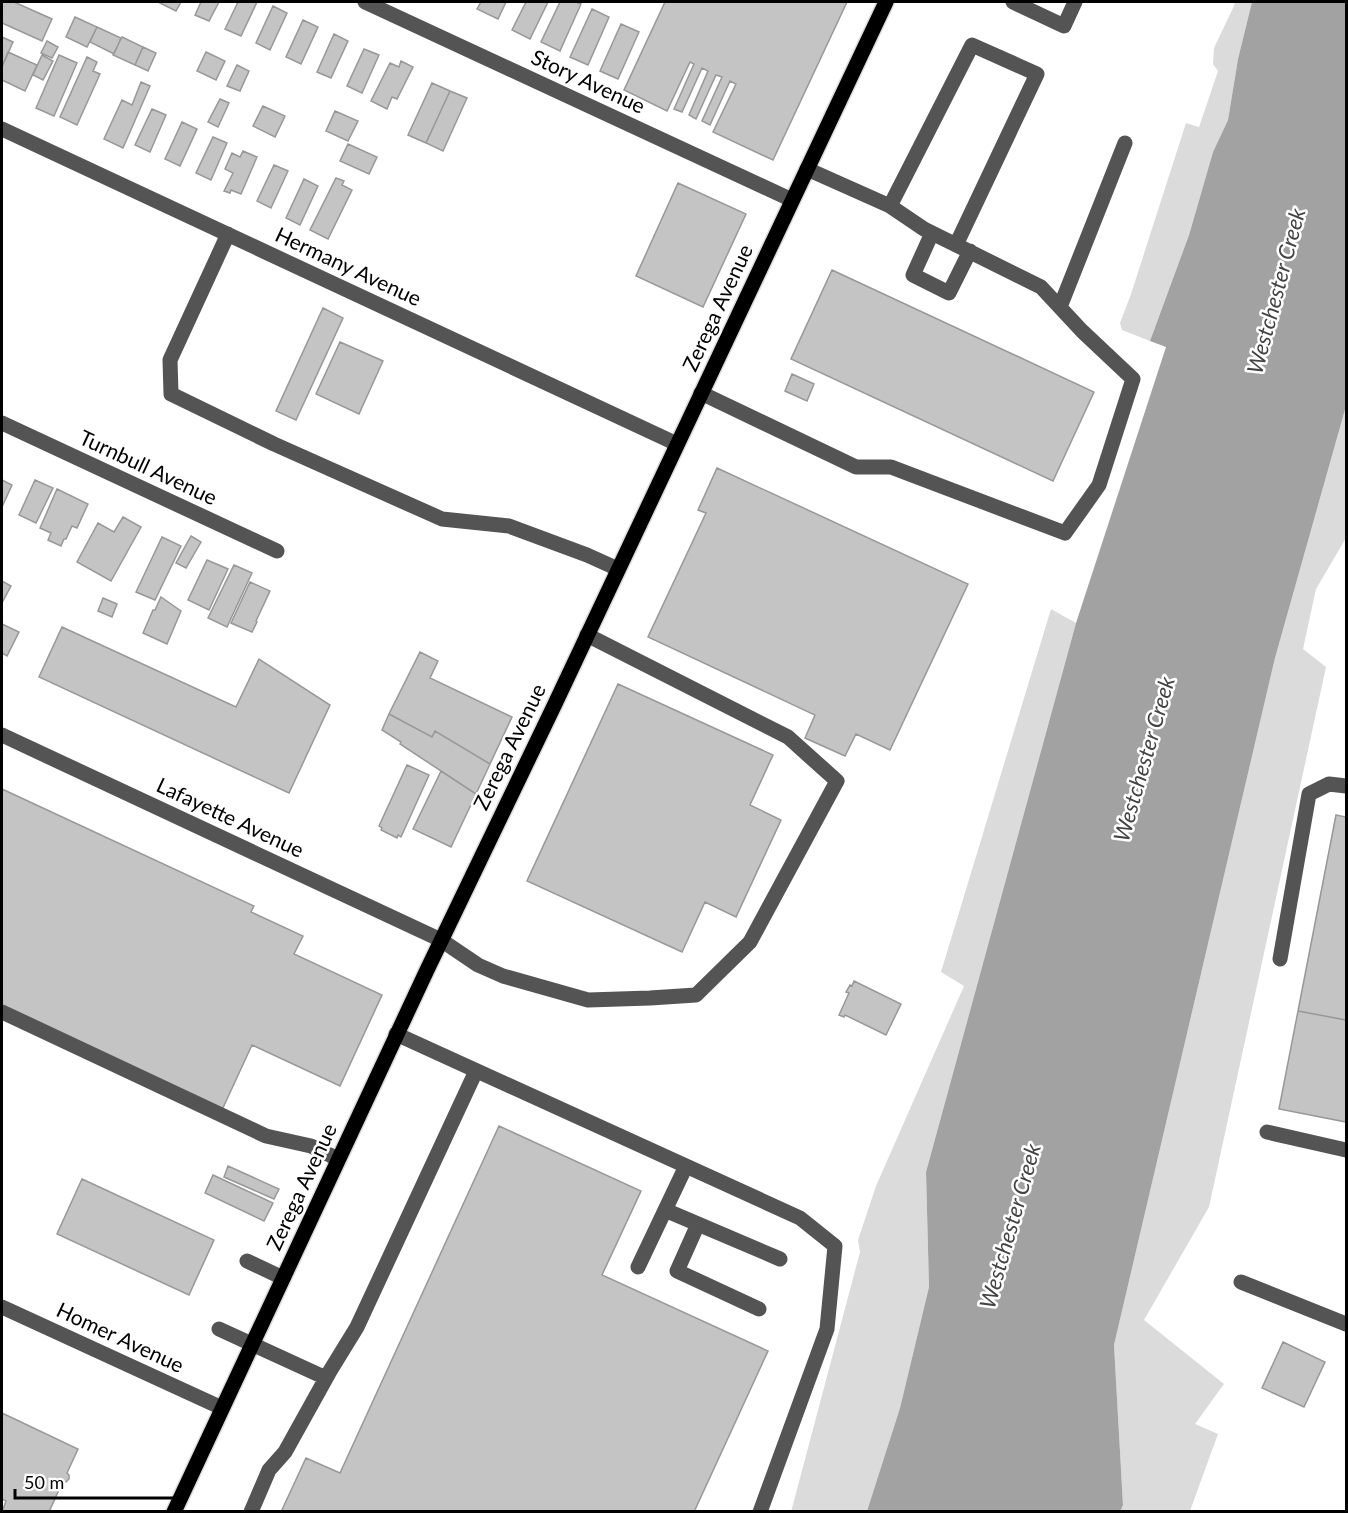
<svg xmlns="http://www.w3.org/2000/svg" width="1348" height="1513" viewBox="0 0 1348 1513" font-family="Lato,sans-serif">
<rect width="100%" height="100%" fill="#fff"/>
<!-- green -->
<path fill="#dbdbdb" d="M1235,2H1252L1238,59L1228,120L1213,152L1189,235L1150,341L1122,330L1120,323L1131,294L1186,123L1199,127L1218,71L1213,64L1214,48L1233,8Z
M1346,406V538L1316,589L1303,649L1326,667L1209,1207L1144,1320L1224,1384L1195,1424L1218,1434L1190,1511H1120L1123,1505L1114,1345L1275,658Z
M1051,609L1076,623L926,1172L929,1287L900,1408L867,1511L791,1512L860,1252L858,1240L876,1186L964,986L941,972Z"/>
<!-- water -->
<path fill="#a2a2a2" d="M1252,2H1346V406L1275,658L1114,1345L1123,1505L1120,1512L867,1511L900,1408L929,1287L926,1172L1076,623L1166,347L1150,341L1189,235L1213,152L1228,120L1238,59Z"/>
<!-- building -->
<path fill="#c4c4c4" stroke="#989898" stroke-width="1.5" d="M2,2H14L52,19L42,41L2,23Z
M158,2H181L176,11Z
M201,2H219L209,21L195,15Z
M238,2H257L241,36L225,29Z
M481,2H506L498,19L477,9Z
M526,2H548L530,39L512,30Z
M560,2H576L581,4L560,51L541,42Z
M665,2H847L773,160L713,132L736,84L730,81L710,125L702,121L722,77L716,75L696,119L689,115L708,71L702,68L682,112L674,109L694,64L690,62L667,111L624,90Z
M273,6L287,13L270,50L256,43Z
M592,9L609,17L588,65L570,57Z
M75,17L97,27L87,47L66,37Z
M303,20L318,27L301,64L286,57Z
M621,24L639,32L618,79L600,71Z
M97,27L121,38L114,54L90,42Z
M334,34L348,41L331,78L317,72Z
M2,37L13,42L2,67Z
M122,37L143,47L135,65L113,55Z
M47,41L58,47L52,58L41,53Z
M143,47L156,53L148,71L135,65Z
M364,49L379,55L362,93L347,86Z
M8,52L37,65L25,91L2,80V67Z
M206,52L225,61L216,80L197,71Z
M42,55L53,61L43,80L33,75Z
M59,55L77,63L54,116L36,108Z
M87,57L97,62L93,71L100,74L77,125L60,117Z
M401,61L413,67L397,99L392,97L387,109L371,101L390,63L399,67Z
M237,65L249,71L240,91L227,86Z
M141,82L150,86L123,148L104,139L122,100L132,105Z
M432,83L450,91L426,143L408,135Z
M450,91L467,98L443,151L426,143Z
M220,99L229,103L218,127L208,122Z
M263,106L285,116L275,137L253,126Z
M152,109L166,115L150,152L135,145Z
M335,111L358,121L348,141L326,131Z
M182,122L197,129L180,166L165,159Z
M213,137L227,143L211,180L196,173Z
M348,144L377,157L369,174L340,161Z
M243,151L257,157L241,194L231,190L230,193L224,191L233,173L225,169L232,153L240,157Z
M274,165L288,171L271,208L257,201Z
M336,178L344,181L342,185L352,190L328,239L310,230Z
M304,179L318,186L300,225L286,218Z
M678,183L746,214L703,307L636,276Z
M832,270L1094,392L1053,481L791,359Z
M323,308L343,318L296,420L276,411Z
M340,342L383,361L359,414L316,394Z
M792,374L814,384L807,401L785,391Z
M717,468L968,584L890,750L856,734L845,756L805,738L815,715L648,637L706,513L698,510Z
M2,480L12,485L2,507Z
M35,480L53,488L36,523L19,515Z
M57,489L88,504L77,528L72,526L66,539H64L61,546L48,540L51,533L40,528Z
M123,517L141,527L111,581L77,562L98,523L114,532Z
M191,536L201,542L186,568L176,563Z
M162,537L181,546L155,600L136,592Z
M207,560L228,569L209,610L188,600Z
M234,565L252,573L227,627L208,618Z
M2,581L11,586L3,601L2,600Z
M250,582L270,591L256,621L257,622L252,632L231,623Z
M161,597L181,611L167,644L143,633L153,610H155Z
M103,598L117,604L112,617L98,611Z
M2,624L19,632L7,656L2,653Z
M62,627L236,707L259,659L330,705L289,793L39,677Z
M420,652L438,661L430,678L512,717L490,764L435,731L432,737L389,714Z
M618,684L773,755L750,805L781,820L736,917L705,902L682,952L527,881Z
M389,714L432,737L435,731L490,764L476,794L400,744L401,742L382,730Z
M407,765L429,775L401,837L398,835L397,838L381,830L382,828L379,826Z
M441,771L476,794L451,847L413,829Z
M2,789L254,906L251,912L303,936L294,954L382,995L340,1086L252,1045L222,1110L2,1008Z
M1336,815L1346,817V1020L1298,1011Z
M854,981L901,1004L886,1035L845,1015L844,1017L839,1015L849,993L846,992L850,985L852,986Z
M1298,1011L1346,1020V1122L1279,1109Z
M499,1126L641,1191L602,1275L768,1351L694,1512H281L306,1458L340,1473Z
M228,1166L279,1189L274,1199L224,1177Z
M213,1175L273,1203L264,1221L205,1193Z
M82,1179L214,1240L189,1295L57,1234Z
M1283,1342L1325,1362L1304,1407L1262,1388Z
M2,1413L78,1449L67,1473L69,1475V1479L66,1482L63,1481L49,1512H2L6,1501L2,1499Z"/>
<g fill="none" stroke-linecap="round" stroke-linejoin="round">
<!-- major casing -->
<g stroke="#dbdbdb" stroke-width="18">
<path id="major" d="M174,1512L427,970L554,706L886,2"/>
</g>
<!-- minor -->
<path stroke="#545454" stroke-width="15" d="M365,2L792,200
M1013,2L1064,26L1075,2
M2,129L677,444
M890,206L972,45L1037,74L956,245
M932,233L913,275L949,293L970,251
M228,234L170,360L171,394L274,444L442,519L509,526L587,555L618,569
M1060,307L1125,143
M701,393L856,467H891L1065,533L1099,485L1133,379L1082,331L1041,287L924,229L890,206L807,169
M2,423L277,551
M2,735L441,940L478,965L503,976L588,1000L650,998L696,995L750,942L837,781L788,737L587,635
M1280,959L1309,794L1329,784L1346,786
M2,1012L266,1136L311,1146L338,1159
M396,1034L800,1218L835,1246L827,1329L760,1512
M1267,1132L1346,1150
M665,1210L780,1259
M698,1224L677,1271L759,1309
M247,1261L283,1278
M638,1267L686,1166
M1241,1282L1346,1324
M2,1307L222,1408
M219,1329L326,1378
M251,1512L269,1470L285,1452L330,1371L357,1327L476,1071"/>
<!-- major -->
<use href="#major" stroke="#000" stroke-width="15"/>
</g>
<g text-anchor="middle" stroke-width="5" stroke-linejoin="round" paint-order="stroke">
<!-- street labels -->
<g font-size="21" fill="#000" stroke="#fff">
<text transform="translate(588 82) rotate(25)" y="7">Story Avenue</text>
<text transform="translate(348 267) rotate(25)" y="7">Hermany Avenue</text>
<text transform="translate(718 308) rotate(-65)" y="7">Zerega Avenue</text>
<text transform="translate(148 468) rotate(25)" y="7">Turnbull Avenue</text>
<text transform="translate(510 747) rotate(-64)" y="7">Zerega Avenue</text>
<text transform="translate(230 818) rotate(25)" y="7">Lafayette Avenue</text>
<text transform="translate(302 1187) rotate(-65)" y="7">Zerega Avenue</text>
<text transform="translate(120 1338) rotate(25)" y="7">Homer Avenue</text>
</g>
<!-- water labels -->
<g font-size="22" font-style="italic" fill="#434343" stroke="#fff">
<text transform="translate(1276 291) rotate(-75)" y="8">Westchester Creek</text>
<text transform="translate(1144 759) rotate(-74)" y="8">Westchester Creek</text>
<text transform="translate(1010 1226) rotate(-74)" y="8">Westchester Creek</text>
</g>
</g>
<!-- border -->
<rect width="1348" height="1513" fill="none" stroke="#000000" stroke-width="6"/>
<!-- scale -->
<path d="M15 1489v9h165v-9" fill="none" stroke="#000000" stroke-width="3"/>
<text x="24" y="1489" font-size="18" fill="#000000" stroke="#ffffff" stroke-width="4.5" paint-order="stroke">50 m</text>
</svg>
